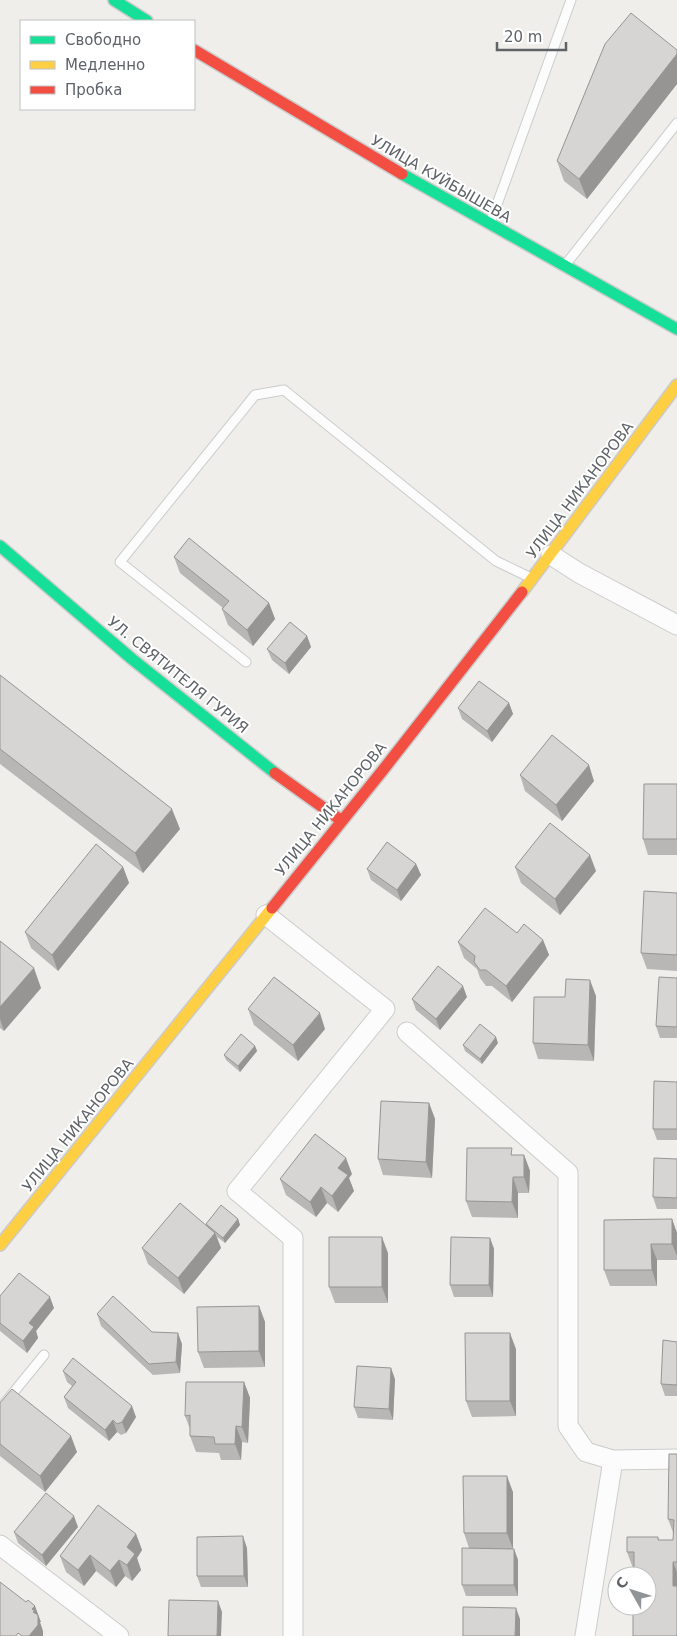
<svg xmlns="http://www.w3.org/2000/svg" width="677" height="1636" viewBox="0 0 677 1636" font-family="'DejaVu Sans',sans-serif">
<rect width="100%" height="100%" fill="#efeeea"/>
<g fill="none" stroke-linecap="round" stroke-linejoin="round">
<!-- lane casing -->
<g stroke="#cbcccc" stroke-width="11">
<path id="lane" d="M491,221L571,0
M566,264L677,123
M246,662L120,562L255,395L284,390L496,561L529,577
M0,1409L44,1355"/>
</g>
<!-- street casing -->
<g stroke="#cbcccc" stroke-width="21">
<path id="street" d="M551,555L579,573L677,625
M266,915L385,1009L237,1191L293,1238V1636
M407,1032L568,1173V1426L586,1452L613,1460L677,1459
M0,1545L119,1636
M585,1636L613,1460"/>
</g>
<!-- fast casing -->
<g stroke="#cacacb" stroke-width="14">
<path id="fast" d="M114,0L147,21
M402,174L677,329
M0,546L132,659L275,773"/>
</g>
<!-- slow casing -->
<g stroke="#cacacb" stroke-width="14">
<path id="slow" d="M522,592L677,385
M0,1245L272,908"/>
</g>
<!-- jam casing -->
<g stroke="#cacacb" stroke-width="14">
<path id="jam" d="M194,50L402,174
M275,773L342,821
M272,908L383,770L522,592"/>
</g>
<!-- lane -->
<use href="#lane" stroke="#fdfcfc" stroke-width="9"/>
<!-- street -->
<use href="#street" stroke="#fdfcfc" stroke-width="19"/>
<!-- fast -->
<use href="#fast" stroke="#16e098" stroke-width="11"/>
<!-- slow -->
<use href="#slow" stroke="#ffcf43" stroke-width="11"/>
<!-- jam -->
<use href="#jam" stroke="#f24e42" stroke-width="11"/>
</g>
<!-- wall -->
<path fill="#b8b7b5" d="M677,50V84L587,199L564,181L557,161Z
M174,557L269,603L275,619L253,646L228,625L222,609L223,608L180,573Z
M307,636L311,647L289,674L272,660L267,649Z
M0,675L180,829L143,873L0,764Z
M509,703L513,714L492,742L462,719L458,708Z
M520,775L594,781L562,821L525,791Z
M677,784V855H648L643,839Z
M416,864L421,875L401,901L371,880L367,869Z
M123,867L129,883L58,971L31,948L25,932Z
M515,867L596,871L560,915L521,883Z
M677,893V971L647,969L641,953Z
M517,933L543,940L549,955L512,1002L492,986H486L480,978L477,969L464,958L458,942Z
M0,941L41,988L4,1031L0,1028Z
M677,978V1038H660L656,1026Z
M596,996L594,1061L538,1059L533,1043L565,997Z
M467,997L440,1030L416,1010L412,999Z
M248,1009L325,1029L298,1061L254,1025Z
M498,1043L482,1064L465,1051L463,1045Z
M255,1046L257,1051L240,1072L226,1060L224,1055Z
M677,1082V1140H657L653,1129Z
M429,1103L435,1119L432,1178L383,1175L378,1159Z
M514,1155H524L530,1171L529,1193H518V1218L472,1217L466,1201Z
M677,1159V1209H657L653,1197Z
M352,1174L349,1178L354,1191L338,1212L327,1203L316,1217L286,1195L280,1179Z
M238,1219L240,1225L225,1243L217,1237L221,1248L184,1294L148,1264L142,1248L207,1225Z
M672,1219L677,1233V1260H657V1286H610L604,1270Z
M490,1238L494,1249L493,1297H454L450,1285Z
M388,1253V1303H335L329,1287Z
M0,1296L54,1308L36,1331L38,1338L27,1353L0,1331Z
M259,1306L265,1322V1367L204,1368L198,1352Z
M97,1314L152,1332L182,1344L180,1373L153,1375L101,1326Z
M677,1342V1396H665L661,1384Z
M516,1349V1416L472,1417L466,1401Z
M63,1371L136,1417L126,1433L121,1435L117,1432L109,1441L68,1408L64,1397L72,1386L67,1382Z
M395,1379L393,1420L358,1418L354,1407Z
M244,1382L250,1398L248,1443L242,1442L241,1460H221L219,1453L196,1452L190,1436V1429L185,1416Z
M0,1403L77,1452L45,1492L0,1456Z
M677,1454V1636L634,1571L627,1552L658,1537L659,1540H673L674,1535L668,1519Z
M513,1492V1549H514L518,1560V1596H466L462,1585L469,1548L464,1533Z
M78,1527L46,1566L18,1543L14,1532Z
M136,1534L142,1550L137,1558L141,1570L132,1581L125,1576L116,1587L96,1571L84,1586L66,1572L60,1556Z
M247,1548L248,1587H201L197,1576Z"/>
<!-- shaded-wall -->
<path fill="#969594" d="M677,54V84L587,199L579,179Z
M269,603L275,619L253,646L247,630Z
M307,636L311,647L289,674L285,663Z
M509,703L513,714L492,742L487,731Z
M589,765L594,781L562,821L556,805Z
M172,809L180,829L143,873L135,853Z
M590,855L596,871L560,915L555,899Z
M416,864L421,875L401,901L397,890Z
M123,867L129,883L58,971L52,955Z
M543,940L549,955L512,1002L506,986Z
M34,968L41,988L4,1031L0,1019V1007Z
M590,980L596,996L594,1061L588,1045Z
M463,986L467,997L440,1030L436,1019Z
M320,1013L325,1029L298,1061L293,1045Z
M496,1037L498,1043L482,1064L480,1059Z
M255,1046L257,1051L240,1072L238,1066Z
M429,1103L435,1119L432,1178L426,1162Z
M524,1155L530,1171L529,1193L524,1177Z
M346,1158L352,1174L349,1178L354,1191L338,1212L332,1196L338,1168Z
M513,1177L518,1193V1218L512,1202Z
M321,1187L327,1203L316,1217L310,1202Z
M238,1219L240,1225L225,1243L223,1238Z
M672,1219L677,1233V1256L672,1244Z
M215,1233L221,1248L184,1294L178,1278Z
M382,1237L388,1253V1303L382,1287Z
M490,1238L494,1249L493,1297L489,1285Z
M651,1244L657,1260V1286L652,1270Z
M50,1297L54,1308L36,1331L38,1338L27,1353L23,1341L29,1323Z
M259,1306L265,1322V1367L259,1351Z
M178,1333L182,1344L180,1373L176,1362Z
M510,1333L516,1349V1416L510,1401Z
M391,1368L395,1379L393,1420L389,1409Z
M244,1382L250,1398L248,1443L242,1427Z
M132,1406L136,1417L126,1433L122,1422Z
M113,1420L117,1432L109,1441L105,1430Z
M236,1426L242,1442L241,1460L235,1444Z
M71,1436L77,1452L45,1492L40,1476Z
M507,1476L513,1492V1549L507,1533Z
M74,1516L78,1527L46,1566L42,1555Z
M136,1534L142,1550L137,1558L141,1570L132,1581L127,1565V1547Z
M243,1536L247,1548L248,1587L244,1576Z
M514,1549L518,1560V1596L514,1585Z
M90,1555L96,1571L84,1586L78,1570Z
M119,1560L125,1576L116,1587L110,1571Z
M673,1562L677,1572V1597L673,1586Z
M218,1601L222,1612L221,1636H217Z
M35,1606L41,1622H40L43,1631V1636H29L32,1609Z
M516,1608L520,1619V1636H515Z"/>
<!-- building -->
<path fill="#d6d5d3" stroke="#969594" d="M631,13L677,50V54L579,179L557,161L605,44Z
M189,538L269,603L247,630L222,609L229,601L174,557Z
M290,622L307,636L285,663L267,649Z
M0,675L172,809L135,853L0,749Z
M479,681L509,703L487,731L458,708Z
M552,735L589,765L556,805L520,775Z
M644,784H677V839H643Z
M550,823L590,855L555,899L515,867Z
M387,842L416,864L397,890L367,869Z
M96,844L123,867L52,955L25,932Z
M644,891L677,893V955L641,953Z
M485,908L517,933L524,924L543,940L506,986L486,970H480L474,962L475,956L458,942Z
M0,941L34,968L0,1007Z
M438,966L463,986L436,1019L412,999Z
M274,977L320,1013L293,1045L248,1009Z
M659,977L677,978V1027L656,1026Z
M566,979L590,980L588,1045L533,1043L534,997H565Z
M480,1024L496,1037L480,1059L463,1045Z
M241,1034L255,1046L238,1066L224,1055Z
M654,1081L677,1082V1129H653Z
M381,1101L429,1103L426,1162L378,1159Z
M315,1134L346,1158L338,1168L348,1175L332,1196L321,1187L310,1202L280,1179Z
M467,1148H512L511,1155H524V1177H513L512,1202L466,1201Z
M654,1158L677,1159V1198L653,1197Z
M180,1203L215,1233L178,1278L142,1248Z
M221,1205L238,1219L223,1238L206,1224Z
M672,1219V1244H651L652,1270H604V1220Z
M329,1237H382V1287H329Z
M451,1237L490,1238L489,1285H450Z
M19,1273L50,1297L29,1323L34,1327L23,1341L0,1323V1296Z
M113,1296L152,1332L178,1333L176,1362L149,1364L97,1314Z
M259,1306V1351L198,1352L197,1307Z
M465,1333H510V1401H466Z
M663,1340L677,1342V1385L661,1384Z
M73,1358L132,1406L122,1422L117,1424L113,1420L105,1430L64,1397L76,1382L63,1371Z
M357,1366L391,1368L389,1409L354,1407Z
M186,1382H244L242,1427L236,1426L235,1444H215L214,1437L190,1436V1415L185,1416Z
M12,1389L71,1436L40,1476L0,1444V1403Z
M669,1454H677V1562H673V1586H677V1636H633V1606H647V1576H634V1552H627V1537H658V1540H673L674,1520L668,1519Z
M463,1476H507V1533H464Z
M46,1493L74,1516L42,1555L14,1532Z
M98,1505L136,1534L127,1547L135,1554L127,1565L119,1560L110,1571L90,1555L78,1570L60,1556Z
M243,1536L244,1576H197V1537Z
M462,1548L514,1549V1585H462Z
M0,1582L26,1602L28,1600L35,1606L32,1609L35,1611L33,1612L38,1615V1625L29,1636H22L18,1633L16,1636H0Z
M169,1600L218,1601L217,1636H168Z
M463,1607L516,1608L515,1636H463Z"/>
<g text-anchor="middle" stroke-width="4" stroke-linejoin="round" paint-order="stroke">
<!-- street labels -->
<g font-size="15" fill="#5f6368" stroke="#fff">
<text transform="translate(441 179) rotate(30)" y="5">УЛИЦА КУЙБЫШЕВА</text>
<text transform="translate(580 490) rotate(-53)" y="5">УЛИЦА НИКАНОРОВА</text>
<text transform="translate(178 675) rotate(39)" y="5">УЛ. СВЯТИТЕЛЯ ГУРИЯ</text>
<text transform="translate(331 809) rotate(-51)" y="5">УЛИЦА НИКАНОРОВА</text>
<text transform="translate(78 1125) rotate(-51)" y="5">УЛИЦА НИКАНОРОВА</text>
</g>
</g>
<!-- legend -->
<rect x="20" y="20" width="175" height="90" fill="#ffffff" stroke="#bfc1c3"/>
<rect x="30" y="36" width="25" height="8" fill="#16e098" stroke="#bfc1c3"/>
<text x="65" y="45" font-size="15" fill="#5f6368">Свободно</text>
<rect x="30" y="61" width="25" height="8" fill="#ffcf43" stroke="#bfc1c3"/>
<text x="65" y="70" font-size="15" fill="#5f6368">Медленно</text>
<rect x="30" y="86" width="25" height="8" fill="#f24e42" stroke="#bfc1c3"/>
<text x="65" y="95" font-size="15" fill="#5f6368">Пробка</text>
<!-- north arrow -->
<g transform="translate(632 1591) rotate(309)"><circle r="24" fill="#ffffff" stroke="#bfc1c3"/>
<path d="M0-4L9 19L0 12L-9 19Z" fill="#919496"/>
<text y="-8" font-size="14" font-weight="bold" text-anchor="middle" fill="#5f6368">С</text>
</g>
<!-- scale -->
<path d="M497 42v8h69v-8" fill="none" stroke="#5f6368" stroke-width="2.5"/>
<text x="504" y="42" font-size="15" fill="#5f6368" stroke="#ffffff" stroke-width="4" paint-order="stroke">20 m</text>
</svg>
